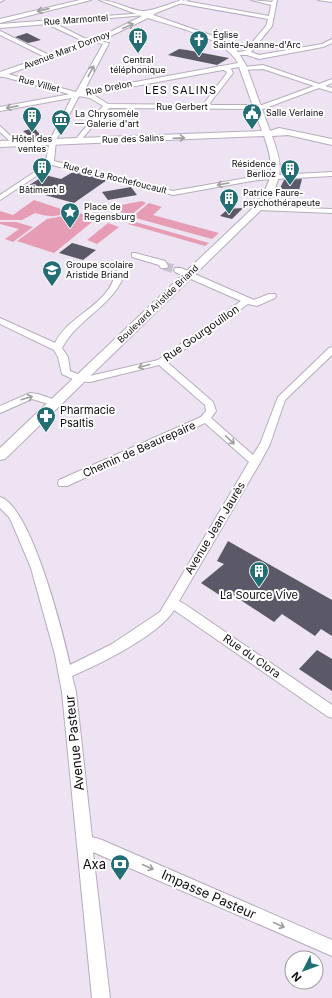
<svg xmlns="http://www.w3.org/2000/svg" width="332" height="998" viewBox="0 0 332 998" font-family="Inter,sans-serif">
<rect width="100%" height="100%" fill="#ede3f2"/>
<!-- green -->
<path fill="#e79cb5" d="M34,200L67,211C56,219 47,216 35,213L22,220H0V211L13,215Z
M142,201L146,203L131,215L106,208Z
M149,203L162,207L153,215L219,233L212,239L132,217Z
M79,213L97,218L54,253L17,241L47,219Z
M132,221L209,243L205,246L128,224Z
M0,222H16L33,227L13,242L5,239L19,229L0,224Z
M108,223L119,227L97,244L87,240Z"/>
<!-- building -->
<path fill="#5b5967" d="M27,33L41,40L28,43L15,37Z
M179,49L187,50L229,58L217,65L168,55Z
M34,128L37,131L43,138H31L23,131Z
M73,172L107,180L74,203L23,189L45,175L61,179Z
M302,179L298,194L278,192L284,180Z
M131,187L137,195L108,200L102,192Z
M243,208L232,219L220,216L228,209Z
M72,243L76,244L96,250L83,260L59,253Z
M228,541L332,600V636L321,629L315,636L282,614L274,622L230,593L224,598L201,583L224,564L217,561Z
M317,650L332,659V691L299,669Z"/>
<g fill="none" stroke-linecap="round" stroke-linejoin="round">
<!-- minor-tunnel -->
<path stroke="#ccc3d0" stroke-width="9" stroke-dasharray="9 4.5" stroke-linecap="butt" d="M164,266L178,270"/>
<!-- minor casing -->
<g stroke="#b6adbb" stroke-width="2">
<path id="minor" d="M0,0H4L0,2Z
M180,0L269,16L271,5L251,0L272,2L273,0H277L272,26L251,52L259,55L322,44L332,39V43L323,47L259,59L247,55H234V53L245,51L266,26L268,19L178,3L177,2Z
M318,0H332V2Z
M145,13V15L54,23L84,38L109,43L83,93L94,95L108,104L205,105V102L227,73L226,71L218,68V66L231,69L233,73L210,103L211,105H262L314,86L263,69L242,70V68L244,67L263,65L319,84L332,79V83L325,86L332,88V92L319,88L263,109L109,108L79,142H75V140L103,106L90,98L79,96L56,140L54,161L173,191L258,176L332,172V176L258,180L173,195L52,165L50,167L0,200V195L45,165L50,140L73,95L0,76V72L76,92L103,44L81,40L47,24L0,28V24Z
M0,31L51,56L52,57L47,58L0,35Z
M0,126L17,142V144H13L0,132Z
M255,206L332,209V213L258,210H255Z
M132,253H135L165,261L168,266L167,268H161L159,265L132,257Z
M119,267H125L126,269C117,305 78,317 62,348L68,357L70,371L82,376H90L158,360L241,301L175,272L174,270L175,268H181L254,300L269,294H275L276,296L275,298L257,306L248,304L167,362L213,402L216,411L211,418L253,455L260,444L278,397L329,348L332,347V355L285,400L270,444L261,461L179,601L186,605L332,705V718L327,716L174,610C159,635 100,664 72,676L76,692L92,837L102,840L332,940V956L93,852L110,998H92L62,692L55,655L31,568L12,523L9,517L0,508V497C31,506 63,633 70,665L112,644L160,612L249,462L205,423L67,486H59L58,483L59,480L201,417L206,411L205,405L159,365L90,382L77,381L62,374L58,357L54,350L0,324V318L55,343C65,322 89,312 104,295C114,284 113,278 119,267Z
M30,393L38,394L58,401L60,403L55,406L32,399L0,413V406Z"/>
</g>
<!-- major casing -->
<g stroke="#b6adbb" stroke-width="2">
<path id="major" d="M80,0H91L0,23V19Z
M99,0C115,0 133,12 144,11C160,10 173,0 189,0L156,13L153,15L216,37L236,49L246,65L270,131L279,128L332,139V145L288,135L272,136C285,171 282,180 261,210L5,459L0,460V448L255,206C274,179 275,168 264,136L0,147V141L262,131L239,67L0,111V107L238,63C224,37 175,27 148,18L102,40L0,77V72L98,38L142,16Z"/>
</g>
<!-- minor -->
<use href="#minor" fill="#fff" fill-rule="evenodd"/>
<!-- major -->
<use href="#major" fill="#fff" fill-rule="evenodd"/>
</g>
<!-- one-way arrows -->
<defs><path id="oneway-shaft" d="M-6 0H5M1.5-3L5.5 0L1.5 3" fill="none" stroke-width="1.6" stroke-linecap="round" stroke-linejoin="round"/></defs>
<g stroke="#9f9ea0">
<use href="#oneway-shaft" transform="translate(43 10) rotate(167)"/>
<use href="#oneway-shaft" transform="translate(128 26) rotate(-25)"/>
<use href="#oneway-shaft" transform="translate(91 71) rotate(-62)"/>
<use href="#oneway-shaft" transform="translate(12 107) rotate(169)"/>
<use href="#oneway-shaft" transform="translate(179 138) rotate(-2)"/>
<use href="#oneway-shaft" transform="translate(223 184) rotate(170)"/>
<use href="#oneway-shaft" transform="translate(144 366) rotate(165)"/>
<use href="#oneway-shaft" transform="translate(27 398) rotate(-17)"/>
<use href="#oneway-shaft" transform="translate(230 440) rotate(43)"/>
<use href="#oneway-shaft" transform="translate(148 867) rotate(24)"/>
<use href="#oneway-shaft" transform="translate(279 925) rotate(24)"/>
</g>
<!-- icons -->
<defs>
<g id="building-pin" transform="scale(1)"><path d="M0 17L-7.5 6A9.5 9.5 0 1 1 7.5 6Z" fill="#236d75" stroke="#fff"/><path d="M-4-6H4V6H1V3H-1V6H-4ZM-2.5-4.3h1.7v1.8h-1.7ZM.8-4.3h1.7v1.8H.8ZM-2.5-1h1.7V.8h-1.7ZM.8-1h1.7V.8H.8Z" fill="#fff"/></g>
<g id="church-pin" transform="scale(1)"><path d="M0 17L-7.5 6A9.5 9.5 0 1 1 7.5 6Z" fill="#236d75" stroke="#fff"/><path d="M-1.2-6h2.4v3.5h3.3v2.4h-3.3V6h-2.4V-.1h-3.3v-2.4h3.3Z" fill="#fff"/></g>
<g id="civic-pin" transform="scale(1)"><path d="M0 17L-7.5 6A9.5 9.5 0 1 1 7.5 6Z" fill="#236d75" stroke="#fff"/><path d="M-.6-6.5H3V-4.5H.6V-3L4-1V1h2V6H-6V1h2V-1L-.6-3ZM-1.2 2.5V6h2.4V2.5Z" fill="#fff"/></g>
<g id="museum-pin" transform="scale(1)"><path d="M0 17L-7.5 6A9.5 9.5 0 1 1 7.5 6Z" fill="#236d75" stroke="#fff"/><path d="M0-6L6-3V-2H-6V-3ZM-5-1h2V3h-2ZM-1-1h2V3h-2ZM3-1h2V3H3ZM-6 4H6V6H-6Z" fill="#fff"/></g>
<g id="sight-pin" transform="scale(1)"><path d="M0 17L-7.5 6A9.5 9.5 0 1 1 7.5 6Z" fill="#236d75" stroke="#fff"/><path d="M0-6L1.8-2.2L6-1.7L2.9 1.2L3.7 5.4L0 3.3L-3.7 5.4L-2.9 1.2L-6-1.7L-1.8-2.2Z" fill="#fff"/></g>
<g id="school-pin" transform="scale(1)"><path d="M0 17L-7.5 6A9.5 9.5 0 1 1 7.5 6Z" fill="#236d75" stroke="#fff"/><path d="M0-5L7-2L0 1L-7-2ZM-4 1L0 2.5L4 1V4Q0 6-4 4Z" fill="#fff"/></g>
<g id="pharmacy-pin" transform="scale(1)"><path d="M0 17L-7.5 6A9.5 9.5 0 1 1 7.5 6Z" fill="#236d75" stroke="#fff"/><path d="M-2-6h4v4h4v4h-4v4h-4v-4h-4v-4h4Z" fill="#fff"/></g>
<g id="bank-pin" transform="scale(1)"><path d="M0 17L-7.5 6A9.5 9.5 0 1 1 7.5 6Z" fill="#236d75" stroke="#fff"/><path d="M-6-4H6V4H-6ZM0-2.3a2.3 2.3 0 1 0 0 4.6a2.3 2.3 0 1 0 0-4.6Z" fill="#fff"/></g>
</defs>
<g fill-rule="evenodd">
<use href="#building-pin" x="138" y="37"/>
<use href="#church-pin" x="199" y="40"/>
<use href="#civic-pin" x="252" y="113"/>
<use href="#building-pin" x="32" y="116"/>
<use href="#museum-pin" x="61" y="119"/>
<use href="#building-pin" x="42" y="167"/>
<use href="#building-pin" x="290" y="169"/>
<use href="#building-pin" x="229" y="198"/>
<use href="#sight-pin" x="70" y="212"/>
<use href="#school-pin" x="52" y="270"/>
<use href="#pharmacy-pin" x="46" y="416"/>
<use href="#building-pin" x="259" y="571"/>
<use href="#bank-pin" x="120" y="864"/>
</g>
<g text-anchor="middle" stroke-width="4" stroke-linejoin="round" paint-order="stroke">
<!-- far-street labels -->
<g font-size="9" fill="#0f0c11" stroke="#fff">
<text transform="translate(76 20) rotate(-4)" y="3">Rue Marmontel</text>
<text transform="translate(67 50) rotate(-21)" y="3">Avenue Marx Dormoy</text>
<text transform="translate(39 84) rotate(15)" y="3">Rue Villiet</text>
<text transform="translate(109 88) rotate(-11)" y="3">Rue Drelon</text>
<text x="182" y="110">Rue Gerbert</text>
<text transform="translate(133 139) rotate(-2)" y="3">Rue des Salins</text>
<text transform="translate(115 178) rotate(14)" y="3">Rue de La Rochefoucault</text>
<text transform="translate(158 304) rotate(-44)" y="3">Boulevard Aristide Briand</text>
</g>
<!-- far-poi labels -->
<g font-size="9" fill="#0f0c11" stroke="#fff" text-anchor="start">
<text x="213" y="38">Église<tspan x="213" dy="10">Sainte-Jeanne-d'Arc</tspan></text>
<text x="138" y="63" text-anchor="middle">Central<tspan x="138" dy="10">téléphonique</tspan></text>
<text x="266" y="116">Salle Verlaine</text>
<text x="75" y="117">La Chrysomèle<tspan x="75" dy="10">— Galerie d'art</tspan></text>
<text x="32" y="142" text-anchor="middle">Hôtel des<tspan x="32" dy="10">ventes</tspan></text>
<text x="276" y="167" text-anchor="end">Résidence<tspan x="276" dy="10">Berlioz</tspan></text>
<text x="42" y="193" text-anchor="middle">Bâtiment B</text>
<text x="243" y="196">Patrice Faure-<tspan x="243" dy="10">psychothérapeute</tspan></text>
<text x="84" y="210">Place de<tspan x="84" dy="10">Regensburg</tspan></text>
<text x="66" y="268">Groupe scolaire<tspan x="66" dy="10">Aristide Briand</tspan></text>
</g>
<!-- far-quarter labels -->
<g font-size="11" letter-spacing="1" fill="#0f0c11" stroke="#fff">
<text x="181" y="94">LES SALINS</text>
</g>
<!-- street labels -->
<g font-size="11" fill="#0f0c11" stroke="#fff">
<text transform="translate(201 333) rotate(-35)" y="4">Rue Gourgouillon</text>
<text transform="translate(139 449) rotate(-24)" y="4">Chemin de Beaurepaire</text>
<text transform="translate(215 528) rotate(-59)" y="4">Avenue Jean Jaurès</text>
<text transform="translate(252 656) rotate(35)" y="4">Rue du Clora</text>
</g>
<!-- poi labels -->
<g font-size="11" fill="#0f0c11" stroke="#fff" text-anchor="start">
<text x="60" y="414">Pharmacie<tspan x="60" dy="13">Psaltis</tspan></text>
<text x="259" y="599" text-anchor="middle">La Source Vive</text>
</g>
<!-- near-street labels -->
<g font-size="13" fill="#0f0c11" stroke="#fff">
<text transform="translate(74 743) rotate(-96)" y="5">Avenue Pasteur</text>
<text transform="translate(209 894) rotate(24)" y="5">Impasse Pasteur</text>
</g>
<!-- near-poi labels -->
<g font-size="13" fill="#0f0c11" stroke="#fff" text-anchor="end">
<text x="106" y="869">Axa</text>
</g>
</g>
<!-- north arrow -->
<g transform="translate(304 970) rotate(228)"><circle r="19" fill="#ffffff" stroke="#9f9ea0"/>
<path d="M0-3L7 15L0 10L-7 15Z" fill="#236d75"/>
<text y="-6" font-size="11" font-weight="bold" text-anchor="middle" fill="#0f0c11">N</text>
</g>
</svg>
